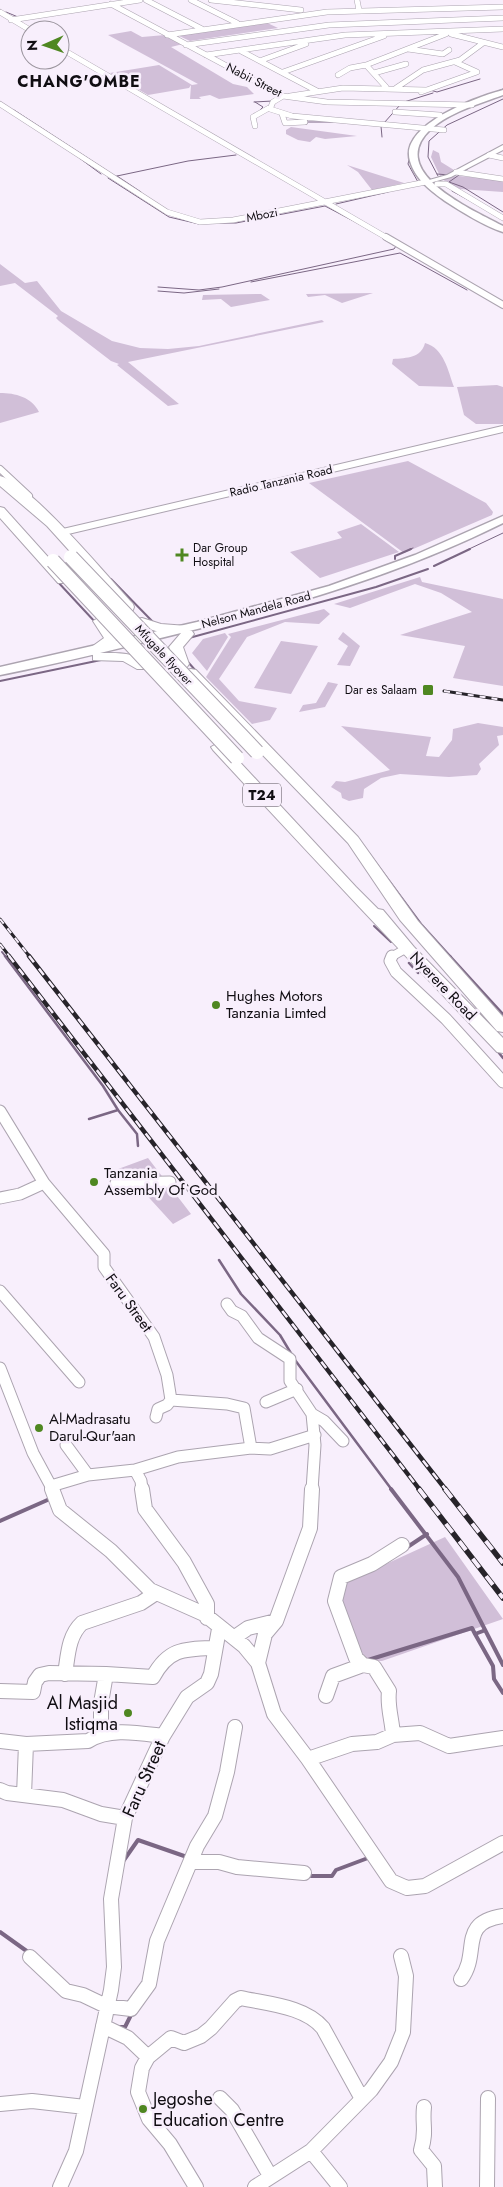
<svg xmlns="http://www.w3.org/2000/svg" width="503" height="2187" viewBox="0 0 503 2187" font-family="Jost,sans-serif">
<rect width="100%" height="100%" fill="#f8effc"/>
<!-- green -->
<path fill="#d1bfd8" d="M261,20L278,28L190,41L175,34Z
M131,31L142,37L165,35L183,44L171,47L233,84L247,87L254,94L219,99L210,95L199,97L201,99H190L191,85L189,88L148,95L110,73L159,65L192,85L198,84L108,35Z
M291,127L357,136L325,139L316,137L310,142L298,140L286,134V130Z
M433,150L439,153L441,162L454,170L451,173L440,176L431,157Z
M347,165L404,183L372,190L358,172Z
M459,176L503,180V192L460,189L444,181L446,177Z
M0,264L25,283L37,281L61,311L112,341L140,348L168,349L199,346L322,320L324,322L128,362L179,404L168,406L117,365L119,364L111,361L59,321L56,318L58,316L15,283L0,286Z
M373,293L342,303L325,295L308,297L306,294Z
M261,294L270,300L231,307L221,299L202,300L203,295Z
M425,343C444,348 448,371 454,387L419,386L392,364L393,359C407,358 421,358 425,343Z
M497,385L503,387V424H476L464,415L457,387Z
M0,393C15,393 32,397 39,412L0,423Z
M408,461L486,503L493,512L492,515L404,553L309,483Z
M361,524L399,552L320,578L290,552L342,538L337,532Z
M420,577L422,582L503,599V686L453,678L465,646L400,635L472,612L441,593L415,584L350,608L334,604Z
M324,609L330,614L319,624L285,622L247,637L219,679L239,701L277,708L270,720L252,724L206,677L231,637L228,634Z
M343,632L360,646L350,666L337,665L348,646L338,639Z
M225,633L228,637L207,671L192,653L203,639Z
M281,641L318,646L291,694L254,688Z
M328,682L338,684L325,707L299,712L303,705L316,703Z
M478,723L503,727V735L497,736L499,745L479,764L481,769L477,775L449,777L400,774L381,778L364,789L363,798L349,801L342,798L341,793L331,787L336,781L345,782L390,770L341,726L431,737L426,756L439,757L452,740L453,729Z
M148,1158L191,1214L173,1224L131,1178L115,1180L110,1172Z
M445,1537L503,1619L382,1661H369C349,1639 345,1613 338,1586Z"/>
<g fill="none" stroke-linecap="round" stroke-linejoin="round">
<!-- stream-far3 -->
<path stroke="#7b6784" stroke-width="1" d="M6,12L18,17
M261,88L278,98
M430,90L437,92L480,79
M493,93L503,89
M254,102L273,101
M255,102L263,107L258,112
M404,102L433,93
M14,110L106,170
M306,122H333
M384,123L400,105
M381,126L382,137
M426,126L433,121
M416,136L419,131
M411,151L408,164L418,182
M78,157L101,174
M469,168L449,182L463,187L503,212
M437,174L449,175
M117,176L141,192
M117,176L188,161L236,155
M438,176L428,157L429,141L447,125L503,99
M108,178L169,217L199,224
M452,191L476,204
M336,204L388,192
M220,223H236L325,206L361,225
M251,282L400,253L467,290
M158,287L199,290L222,287L394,249L396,246L393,245
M158,291L184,293L219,289
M408,550L413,548
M467,550L503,533"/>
<!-- stream-far2 -->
<path stroke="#7b6784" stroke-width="2" d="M395,559V556L411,549
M434,566L470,549
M111,579L153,622
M57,581L96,623
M189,638L376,587L428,569
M188,662L196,671
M0,681L101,660
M368,852L422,925L451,957
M374,926L391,942
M2,952L6,957"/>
<!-- stream-far1 -->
<path stroke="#7b6784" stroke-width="2.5" d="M5,956L103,1086L118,1110
M450,956L503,1014
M409,963L418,973
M499,1053L503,1058
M89,1119L118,1110L137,1134L138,1146
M219,1260L241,1294L280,1335L292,1355
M295,1360L392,1490"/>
<!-- stream -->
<path stroke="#7b6784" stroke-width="4" d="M391,1489L458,1577L503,1665
M0,1521L52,1498
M406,1548L427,1534
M475,1634L493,1666L494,1679L503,1693
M368,1660L472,1628L475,1634L483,1631
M124,1860L138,1840L187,1857
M307,1876H332L336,1870L368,1858
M0,1932L28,1952
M119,2027H125L132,2013"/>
<!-- minor-far4 casing -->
<g stroke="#aca4b0" stroke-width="6">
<path id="minor-far4" d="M146,0L202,29
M191,0L237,23
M211,0L301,10
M357,0L359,10
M111,4L283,96L327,102L472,105
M0,12L30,30
M11,20L140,0
M451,34L503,47
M167,35L327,12L503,7
M186,45L329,25L503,18
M60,48L389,239
M408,49L443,54L449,50
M241,51L317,91
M206,55L345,35L503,29
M262,60L306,44
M283,72L384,36
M374,73L406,64
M338,75L350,68L366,65
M386,87L366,65L446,34
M396,88L423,70L460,60L483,43
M421,92L477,72L455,62
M283,96L273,102L270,109L292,116L444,130
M290,96L343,88L426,90
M0,104L167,212L200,222L233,220L426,182
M395,112L440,115
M282,114L285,123L305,122
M255,126L253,117L269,108
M489,155L503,158
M456,172L503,179
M437,184H446L503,218"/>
</g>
<!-- minor-far3 casing -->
<g stroke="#aca4b0" stroke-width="8">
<path id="minor-far3" d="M386,237L503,305
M0,469L29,496
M59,533L503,429"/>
</g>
<!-- minor-far2 casing -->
<g stroke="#aca4b0" stroke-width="10">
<path id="minor-far2" d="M391,957L407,948"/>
</g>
<!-- minor-far1 casing -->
<g stroke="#aca4b0" stroke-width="13">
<path id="minor-far1" d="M392,956L390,961L396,972L446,1019L503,1082
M0,1111L44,1183
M116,1183L170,1182
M0,1198L20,1194L44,1183L104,1254V1267L154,1337L167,1375L171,1400
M0,1291L79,1382
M227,1304L232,1311L242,1316L258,1338L290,1359V1381L312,1414L315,1445L312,1490
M0,1368L33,1453L53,1490
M171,1400L227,1404L244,1408L251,1448
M266,1402L297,1389
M312,1414L324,1421L343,1441
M156,1417L158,1409L167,1405L171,1400
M66,1445L88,1475
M135,1470L141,1481L142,1490
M51,1486L88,1475L135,1470L178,1457L251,1448L270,1449L315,1435"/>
</g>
<!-- minor casing -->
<g stroke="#aca4b0" stroke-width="16">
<path id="minor" d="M52,1489L60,1510L111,1551L150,1590L204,1614L244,1646L258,1663L274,1714L308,1759L391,1881L407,1888L425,1886L503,1843
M142,1489L145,1509L184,1562L207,1604V1618
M235,1637L248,1628L276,1621
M258,1663L265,1634L276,1621L310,1528L312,1489
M65,1674C68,1656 68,1636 82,1623L141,1603L156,1593
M0,1691L33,1692L35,1682L40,1675L49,1673L106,1674
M326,1696L333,1676L363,1665
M101,1734V1703L106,1674L153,1677C168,1649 183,1649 213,1648L214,1654
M393,1735C392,1719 387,1706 389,1691L374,1667L363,1665L356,1658L335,1601L341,1577L372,1564L402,1545
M0,1741L26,1744
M308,1759L352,1744L377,1742L393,1735L420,1733L449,1746L503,1738
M0,1790L7,1793L63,1800L101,1814L125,1818
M24,1795L26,1744L88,1741C109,1727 139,1733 163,1736
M192,1862H219L237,1867L304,1873
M30,1957L66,1991L83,1995L106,2006L131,2009L149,1984L157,1941L197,1846L215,1816L227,1772L235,1727
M461,1979C481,1952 457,1923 503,1916
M103,2026L128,2038L148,2057
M220,2098L232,2110L269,2174L266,2180
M0,2104L32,2101L85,2107
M424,2107C422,2125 427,2131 421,2150L434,2166L435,2187
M311,2151L340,2187
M60,2187L76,2151L111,1990L114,1967L111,1899L125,1818L163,1736L187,1697L207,1683L211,1674L219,1629
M196,2187L170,2144L149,2119L138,2092L142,2068L148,2057L171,2038L184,2043L201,2036L211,2028L235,2001L241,1998C267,2004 305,2006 323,2028L362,2099
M255,2187L311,2151L371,2090L391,2062L403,2032L406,1976L401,1956
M487,2187L488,2098"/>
</g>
<!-- tertiary casing -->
<g stroke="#aca4b0" stroke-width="2">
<path id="tertiary" d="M503,145V150L451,177L426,184L422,182L447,175Z"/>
</g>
<!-- primary casing -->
<g stroke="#aca4b0" stroke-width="3">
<path id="primary" d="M503,90V95C479,104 450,112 431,129C384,172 473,210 503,226V232C484,226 462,212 445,201C431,191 415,179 410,161C399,125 477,97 503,90Z
M503,516V523C400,574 292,606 181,633C121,648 61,663 0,675V667L197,622L329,586L415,555Z"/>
</g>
<!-- trunk casing -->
<g stroke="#aca4b0" stroke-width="2">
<path id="trunk" d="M0,476C31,484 108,577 133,604L134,607L133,610H123L47,526L0,486Z
M0,507L4,508L66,577L68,580L66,583H58L0,518Z
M100,617L105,618L118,639L99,653C116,653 137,651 149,666L147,669H137L123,661L93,660V655L86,651L104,638L93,621Z
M142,618L161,624L187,626L188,630L192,631L194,634L183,647L189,664L187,667H177L169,647L181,633L159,632L137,625L135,622L137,619Z
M191,669L196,670L358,837L418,921L503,1017V1032L497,1031L400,920L348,843L186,676L184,673L186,670Z
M218,743L223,744L356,887L378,909L383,910L414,947L503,1038V1053L497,1052C401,952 307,852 213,750L211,747Z"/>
</g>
<!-- minor-far4 -->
<use href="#minor-far4" stroke="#fff" stroke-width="5"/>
<!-- minor-far3 -->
<use href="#minor-far3" stroke="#fff" stroke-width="6"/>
<!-- minor-far2 -->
<use href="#minor-far2" stroke="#fff" stroke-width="8"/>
<!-- minor-far1 -->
<use href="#minor-far1" stroke="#fff" stroke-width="11"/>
<!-- minor -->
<use href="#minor" stroke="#fff" stroke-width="14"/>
<!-- tertiary -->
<use href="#tertiary" fill="#fff" fill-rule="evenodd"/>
<!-- primary -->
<use href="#primary" fill="#fff" fill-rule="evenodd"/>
<!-- trunk -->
<use href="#trunk" fill="#fff" fill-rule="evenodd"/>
<!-- rail-far2 casing -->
<g stroke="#27242a" stroke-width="3">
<path id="rail-far2" d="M444,691L503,700
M0,919L30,957
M0,944L10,957"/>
</g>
<!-- rail-far1 casing -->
<g stroke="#27242a" stroke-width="4.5">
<path id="rail-far1" d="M9,956L420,1490
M29,956L446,1490"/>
</g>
<!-- rail casing -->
<g stroke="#27242a" stroke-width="5.5">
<path id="rail" d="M419,1489L503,1598
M445,1489L503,1563"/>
</g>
<!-- rail-far2 -->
<use href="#rail-far2" stroke="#f8effc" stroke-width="2" stroke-dasharray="6" stroke-linecap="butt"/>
<!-- rail-far1 -->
<use href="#rail-far1" stroke="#f8effc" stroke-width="2.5" stroke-dasharray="8" stroke-linecap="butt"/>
<!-- rail -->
<use href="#rail" stroke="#f8effc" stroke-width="4" stroke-dasharray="11" stroke-linecap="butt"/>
<!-- trunk-bridge casing -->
<g stroke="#aca4b0" stroke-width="16" stroke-linecap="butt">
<path id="trunk-bridge" d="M71,557L257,752
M53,561L237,758"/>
</g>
<!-- trunk-bridge -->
<use href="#trunk-bridge" stroke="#fff" stroke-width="14"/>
</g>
<!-- markers -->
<g fill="#4f8721" stroke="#f8effc" stroke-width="2">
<path d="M179.5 547.5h5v5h5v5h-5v5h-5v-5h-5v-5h5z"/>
<rect x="422" y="684" width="12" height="12" rx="2.5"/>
<circle cx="216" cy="1005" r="5"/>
<circle cx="94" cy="1182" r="5"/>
<circle cx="39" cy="1428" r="5"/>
<circle cx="128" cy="1713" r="5"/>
<circle cx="143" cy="2109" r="5"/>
</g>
<g text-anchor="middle" stroke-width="5" stroke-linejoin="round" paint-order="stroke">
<!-- far-street labels -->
<g font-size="12" fill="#100d12" stroke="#f8effc">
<text transform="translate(254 80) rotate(27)" y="4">Nabii Street</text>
<text transform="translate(262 215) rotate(-11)" y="4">Mbozi</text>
<text transform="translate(281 481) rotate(-13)" y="4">Radio Tanzania Road</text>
<text transform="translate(256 610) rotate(-15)" y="4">Nelson Mandela Road</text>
<text transform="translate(164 655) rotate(47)" y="4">Mfugale flyover</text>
</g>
<!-- far-poi labels -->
<g font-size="12" fill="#100d12" stroke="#f8effc" text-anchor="start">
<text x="193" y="552">Dar Group<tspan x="193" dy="14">Hospital</tspan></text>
<text x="417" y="694" text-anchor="end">Dar es Salaam</text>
</g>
<!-- shield labels -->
<rect fill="#f8effc" stroke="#565158" stroke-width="1" x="243" y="783.5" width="38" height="23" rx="4"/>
<g font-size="14" font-weight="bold" fill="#100d12">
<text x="262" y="800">T24</text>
</g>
<!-- street labels -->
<g font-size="15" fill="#100d12" stroke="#f8effc">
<text transform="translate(443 986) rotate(46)" y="5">Nyerere Road</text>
<text transform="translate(129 1303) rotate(54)" y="5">Faru Street</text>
</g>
<!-- poi labels -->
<g font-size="15" fill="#100d12" stroke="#f8effc" text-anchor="start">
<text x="226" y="1001">Hughes Motors<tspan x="226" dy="17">Tanzania Limted</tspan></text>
<text x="104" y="1178">Tanzania<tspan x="104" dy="17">Assembly Of God</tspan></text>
<text x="49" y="1424">Al-Madrasatu<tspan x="49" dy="17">Darul-Qur'aan</tspan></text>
</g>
<!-- far-district labels -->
<g font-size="16" font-weight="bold" letter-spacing="1" fill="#100d12" stroke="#f8effc">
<text x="79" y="87">CHANG'OMBE</text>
</g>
<!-- near-poi labels -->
<g font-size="18" fill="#100d12" stroke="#f8effc" text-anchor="end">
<text x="118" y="1709">Al Masjid<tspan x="118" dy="21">Istiqma</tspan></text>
<text x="153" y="2105" text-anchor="start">Jegoshe<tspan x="153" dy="21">Education Centre</tspan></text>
</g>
<!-- near-street labels -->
<g font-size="18" fill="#100d12" stroke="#f8effc">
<text transform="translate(144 1779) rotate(-66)" y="6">Faru Street</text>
</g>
</g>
<!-- north arrow -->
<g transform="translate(45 45) rotate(268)"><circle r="24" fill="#f8effc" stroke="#9b959e"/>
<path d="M0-4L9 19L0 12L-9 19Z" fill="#4f8721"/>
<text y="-8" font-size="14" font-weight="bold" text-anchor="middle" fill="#100d12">N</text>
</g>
</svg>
